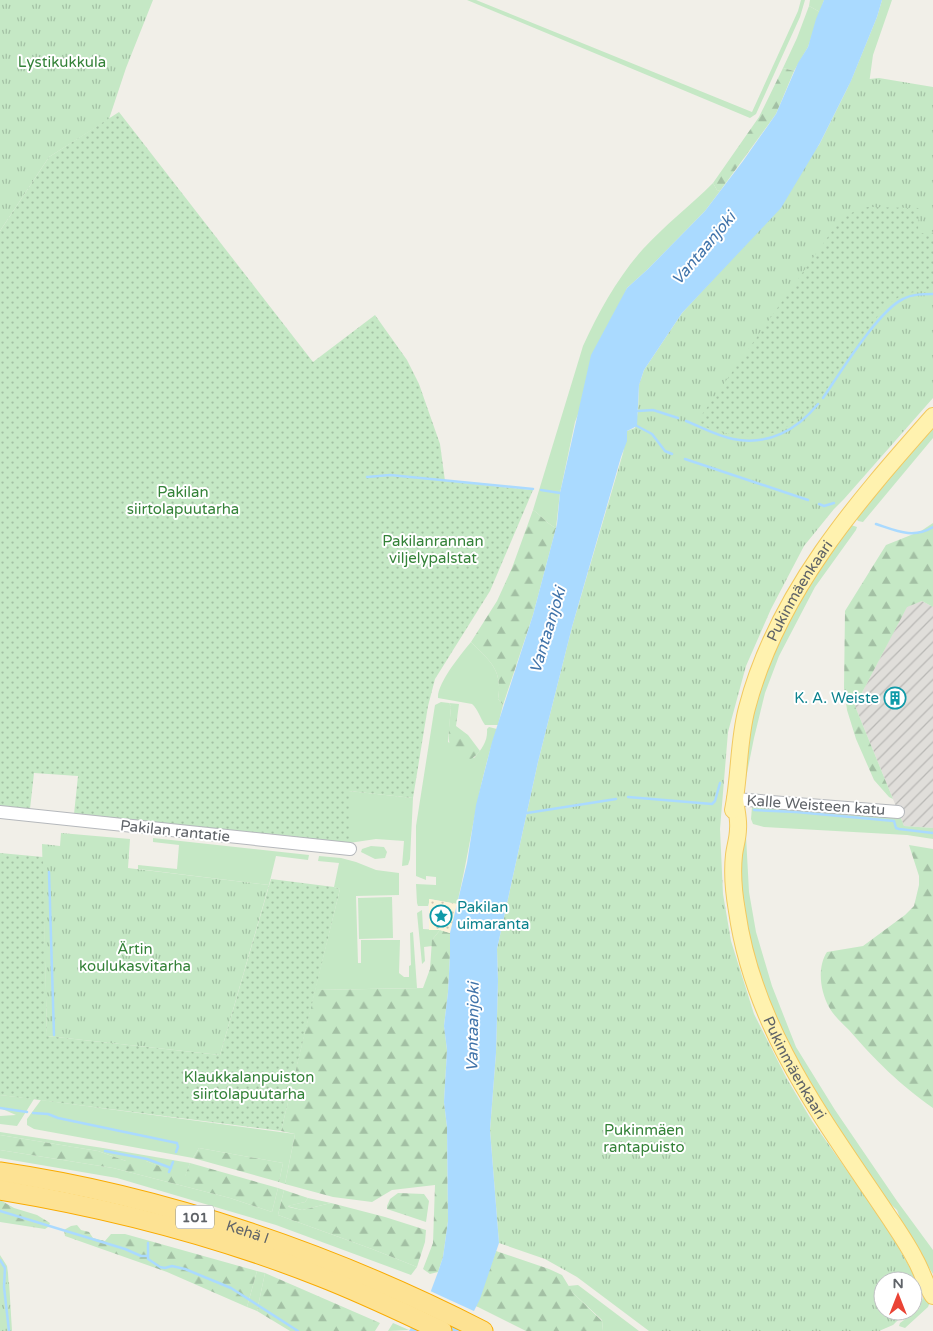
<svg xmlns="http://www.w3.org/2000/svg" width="933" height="1331" viewBox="0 0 933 1331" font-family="'Varela Round',sans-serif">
<defs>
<pattern id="industrial-furrows" width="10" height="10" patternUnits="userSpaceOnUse" patternTransform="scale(1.25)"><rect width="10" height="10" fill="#e0deda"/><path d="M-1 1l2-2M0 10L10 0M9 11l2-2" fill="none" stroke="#b9b8b5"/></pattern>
<pattern id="forest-firs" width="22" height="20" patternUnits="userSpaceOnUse" patternTransform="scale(1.25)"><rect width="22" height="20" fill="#c5e8c5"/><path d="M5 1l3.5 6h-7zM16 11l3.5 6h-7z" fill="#a3c0a4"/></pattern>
<pattern id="sand-dots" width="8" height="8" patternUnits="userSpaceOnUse" patternTransform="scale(1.25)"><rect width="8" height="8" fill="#fbf3d9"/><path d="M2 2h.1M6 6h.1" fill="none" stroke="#cec8b4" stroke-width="1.8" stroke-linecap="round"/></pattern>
<pattern id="park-tufts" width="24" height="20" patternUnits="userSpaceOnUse" patternTransform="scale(1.25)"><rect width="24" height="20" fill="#c5e8c5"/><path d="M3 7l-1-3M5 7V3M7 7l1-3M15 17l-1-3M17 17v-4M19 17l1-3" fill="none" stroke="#a3c0a4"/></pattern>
<pattern id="garden-dots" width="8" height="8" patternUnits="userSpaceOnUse" patternTransform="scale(1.25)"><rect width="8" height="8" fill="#c5e8c5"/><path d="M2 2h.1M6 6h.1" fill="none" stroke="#a3c0a4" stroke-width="1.8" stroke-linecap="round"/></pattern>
</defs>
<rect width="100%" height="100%" fill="#f1efe8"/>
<!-- industrial -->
<path fill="url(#industrial-furrows)" d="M922,601L933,607V828L904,826L855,706L907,606Z"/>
<!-- grass -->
<path fill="#c5e8c5" d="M467,0H476L752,112L798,11L801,0H805L800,17L756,114L750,118Z
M882,0H892L873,55L869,84L848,88L877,17Z
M809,6L820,12L808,47L794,71L783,68L797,38Z
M713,183L717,190L720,191L705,211L648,269L627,288L575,422L560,493L556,528C547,524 542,516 533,510L583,346C599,311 618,277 643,249C665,225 691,205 713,183Z
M933,425V438L863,522L858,521L856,518Z
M851,525L857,527L856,530L815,587L779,656L765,693L754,738L745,783L748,727L772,651L808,583Z
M471,642C490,661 503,670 498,699L503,705L498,725H485C480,718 478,709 472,704L438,698C437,683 462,653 471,642Z
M441,702L449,703L451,706L448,742L474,758C482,749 488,741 487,729L489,727L497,729C477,785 471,846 457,904L430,899L428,906H418L417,903L416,884L436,885V877L426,876V880L416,876V826L435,705Z
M349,791L413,798L410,859L408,865L402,866L404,841L376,839L349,843Z
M753,805L900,816L904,826L933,828V839L907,835L764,827L753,824L751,819L752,807Z
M743,835L746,836L749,892L756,932L772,986L796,1047L835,1110L897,1201L933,1250V1274L904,1229L897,1210L885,1199L794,1060L758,974L741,897V836Z
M153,838L309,855L308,860L276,856L269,885L138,869V865L177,869L179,845L153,842Z
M371,846L384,847L387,852L385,858L375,859L361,852L362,849Z
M319,856L341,858L356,862L376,870L399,873V895L356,896L358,963H361V940H400L399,973L404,977H409V966L411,965L410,933L413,932L417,988L315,990L340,889L334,887L339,863L318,861Z
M392,897L393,938L359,939L358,898Z
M422,910L423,929L440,930L432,940V946L424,947L425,961L422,964L417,913Z
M0,1095L34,1099L17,1126L0,1124V1116L16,1115L0,1108Z
M41,1100L295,1134L285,1184L279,1182L283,1163L199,1148L193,1158L34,1129L27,1125V1119Z
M0,1132L103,1148L190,1163L185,1177L146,1161H126L98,1151L0,1135Z
M0,1150L113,1168L230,1198L272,1212L278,1188L284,1190L278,1215L372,1249L417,1267L411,1275L276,1225L117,1178L0,1158Z
M308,1198L331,1203L302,1210L287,1206L305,1202Z
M0,1255L7,1266L8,1273L11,1324L0,1298Z
M257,1271L265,1273L257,1311L247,1307Z
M578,1285L639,1331H603L602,1320L573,1293L568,1286Z
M924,1295L931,1299L928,1307L905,1328L899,1326L900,1323L919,1309Z
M393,1323L409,1330L388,1331Z"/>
<!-- forest -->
<path fill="url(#forest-firs)" d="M810,0H824L820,12L809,6Z
M783,68L794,71L776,114L720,191L717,190L713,183L759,117Z
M533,510C542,516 547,524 556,528L533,615L503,705L498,699C503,670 490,661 471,642L497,601L512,568Z
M933,523V607L922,601L907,607L855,706L893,799L889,797L874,780L856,739L847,710L844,688L845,611L886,545L921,531Z
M449,703L459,704L456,726L468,735L480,751C472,760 468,762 457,760C444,745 450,725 451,706Z
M909,845L933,849V1108C899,1084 876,1061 849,1030C842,1023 833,1015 829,1007C820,991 817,967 827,952L863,946L905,915L914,906L919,885V876Z
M440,930L450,933V955L448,992L444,1026L447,1050L444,1102L447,1127L448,1221L443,1257L438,1272L430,1274L423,1269L433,1243L435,1185L392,1190L372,1202L333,1197L285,1184L295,1134L281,1131L315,990L423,988L430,969L432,940Z
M0,1135L98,1151L126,1161H146L185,1176L190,1163L278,1188L272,1212L230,1198L113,1168L0,1150Z
M199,1148L283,1163L279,1182L193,1158Z
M284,1190L308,1198L305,1202L288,1206L289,1207L302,1210L331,1203L385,1217L426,1230L425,1242L417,1267L372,1249L278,1215Z
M398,1193L424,1194L429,1201L426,1222L387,1209V1206L390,1199Z
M0,1200L14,1208L37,1215L50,1223L48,1227L45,1229L0,1222Z
M77,1225L81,1230L89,1232L93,1238L105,1241L111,1234H125L257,1271L247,1307L167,1272L65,1236L64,1230L71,1226Z
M496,1251L549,1269L562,1275L573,1293L602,1321L603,1331H526L476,1306Z
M265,1273L380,1323L375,1331H290L257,1311Z"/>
<!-- sand -->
<path fill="url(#sand-dots)" d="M429,899L457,904L450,933L440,930H429Z"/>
<!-- park -->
<path fill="url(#park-tufts)" d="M0,0H153L126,68L109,119L49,157L0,231Z
M879,78L933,87V398L844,499L834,509L804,546L771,609L746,666L728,732L720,829L723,894L731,941L754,1014L787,1079L812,1121L887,1227L917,1280L914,1303L913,1281H883V1311H907L893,1325L879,1331H649L577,1277L545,1259L499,1243L490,1130L496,1053L498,981L497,949L538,762L572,627L623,453L627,431L635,428L638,411L639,385L644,370L682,313L730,261L819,145L851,81Z
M61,833L130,839L128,868L269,885L220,1055L47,1036L42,844L60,846Z
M9,1282L12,1331H0V1284Z"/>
<!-- garden -->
<path fill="url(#garden-dots)" d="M119,112L313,362L375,315L407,360L419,384L440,444L445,481L533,490L490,591L435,679L428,706L413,798L349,791V843L74,814L78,776L34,773L30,809L0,806V231L49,157Z
M868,207L919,208L918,233H933V290C922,291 910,291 899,297C883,305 874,322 864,336C816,403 790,464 696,423L837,224C847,215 854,210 868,207Z
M0,853L43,857L47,1036L220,1055L271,879L334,887L340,889L281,1131L0,1095Z"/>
<!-- water -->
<path fill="#aadaff" d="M824,0H882L877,17L851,81L820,143L781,208L682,313L644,370L639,385L637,426L627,431V441L621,457L572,627L538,762L497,949L498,981L496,1053L490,1130L499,1243L480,1299L464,1331H409L429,1296L438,1272L443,1257L448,1221L447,1127L444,1102L447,1050L444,1026L448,992L450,955V933L467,863L476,805L492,742L533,615L557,524L560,493L591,355L627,288L648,269L705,211L743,161L776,114L798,63L808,47L816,19Z"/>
<!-- pier -->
<path fill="#f1efe8" d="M428,1290L476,1312L467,1331L426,1295Z"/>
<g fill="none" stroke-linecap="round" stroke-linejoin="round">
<!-- stream -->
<path stroke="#aadaff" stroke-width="2.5" d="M823,398C840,373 878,311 903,299C912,294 923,294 933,294
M638,411L653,410L678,418
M686,421C701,427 717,436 733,439C768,446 797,430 818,404
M637,426L652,434L665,451L672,454
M685,459L808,500
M367,477L390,475L533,489
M541,490L560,493
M819,504L824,506L834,503
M876,524C897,531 913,539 933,527
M628,797L712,804L715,801L720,783
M754,810L796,812L894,821L896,828L899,829L933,833
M527,813L616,799
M49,872L54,1035
M0,1108L27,1112
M33,1113L48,1114L58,1118L177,1143L178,1147L176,1152
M105,1151L147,1159L171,1168
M169,1172L173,1162
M0,1211L125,1249L141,1256H147
M148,1243V1259L160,1267L165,1268L172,1266L185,1269L231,1288L298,1331
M0,1260L5,1268L4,1287L9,1331"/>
<!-- minor casing -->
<g stroke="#b5b8bc" stroke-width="14">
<path id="minor" d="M735,799L898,812
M0,812L350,849"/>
</g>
<!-- major casing -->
<g stroke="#f2c960" stroke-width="18">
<g id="major">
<path id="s1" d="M735,799C736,809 739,819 738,829C738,838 735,846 734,855C732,873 734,894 737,911C754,1032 828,1125 893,1223C901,1235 909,1247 915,1259C922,1271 925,1284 933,1296"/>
<path id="s2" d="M733,810C740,776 738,741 747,708C777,593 856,503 933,416"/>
</g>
</g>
<!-- highway casing -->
<g stroke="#f9ab00" stroke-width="21">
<g id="highway">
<path id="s3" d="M0,1172C165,1196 335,1255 483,1331"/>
<path d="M0,1190C109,1208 218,1236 321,1277C362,1293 402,1312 442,1331"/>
</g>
</g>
<!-- minor -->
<use href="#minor" stroke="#fff" stroke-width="12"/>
<!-- major -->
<use href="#major" stroke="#fff2af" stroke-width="16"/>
<!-- highway -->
<use href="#highway" stroke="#fde293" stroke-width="19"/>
</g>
<!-- icons -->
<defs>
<g id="building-ring" transform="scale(1.125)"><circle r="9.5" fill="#fff" stroke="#0f9aa8" stroke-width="1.5"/><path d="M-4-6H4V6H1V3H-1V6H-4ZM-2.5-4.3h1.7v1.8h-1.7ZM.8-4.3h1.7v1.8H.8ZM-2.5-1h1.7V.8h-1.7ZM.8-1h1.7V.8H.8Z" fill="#0f9aa8"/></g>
<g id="sight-ring" transform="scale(1.125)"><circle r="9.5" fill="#fff" stroke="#0f9aa8" stroke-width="1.5"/><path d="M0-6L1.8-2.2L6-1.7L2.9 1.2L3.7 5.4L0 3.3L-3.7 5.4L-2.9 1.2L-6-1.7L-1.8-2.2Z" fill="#0f9aa8"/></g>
</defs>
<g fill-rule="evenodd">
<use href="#building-ring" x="895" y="698"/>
<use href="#sight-ring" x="441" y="916"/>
</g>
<g text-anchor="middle" stroke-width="4" stroke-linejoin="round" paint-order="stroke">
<!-- shield labels -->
<rect fill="#fff" stroke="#8f9295" stroke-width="1" x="176" y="1205.5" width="38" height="23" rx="4"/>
<g font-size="14" font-weight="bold" fill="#5f6368">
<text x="195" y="1222">101</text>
</g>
<!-- park labels -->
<g font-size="15" fill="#348238" stroke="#fff">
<text x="62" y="67">Lystikukkula</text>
<text x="183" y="497">Pakilan<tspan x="183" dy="17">siirtolapuutarha</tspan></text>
<text x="433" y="546">Pakilanrannan<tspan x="433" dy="17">viljelypalstat</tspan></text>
<text x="135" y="954">Ärtin<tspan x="135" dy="17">koulukasvitarha</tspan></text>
<text x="249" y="1082">Klaukkalanpuiston<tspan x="249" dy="17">siirtolapuutarha</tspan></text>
<text x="644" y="1135">Pukinmäen<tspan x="644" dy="17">rantapuisto</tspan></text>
</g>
<!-- street labels -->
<g font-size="15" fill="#5f6368" stroke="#fff">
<text dy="5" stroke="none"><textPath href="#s2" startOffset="232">Pukinmäenkaari</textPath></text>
<text transform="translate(816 805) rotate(4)" y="5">Kalle Weisteen katu</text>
<text transform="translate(175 831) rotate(6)" y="5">Pakilan rantatie</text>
<text dy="5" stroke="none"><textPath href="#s1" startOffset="281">Pukinmäenkaari</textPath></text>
<text dy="5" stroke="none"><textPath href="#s3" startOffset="255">Kehä I</textPath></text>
</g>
<!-- culture labels -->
<g font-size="15" fill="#0d838f" stroke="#fff" text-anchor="end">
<text x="879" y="703">K. A. Weiste</text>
<text x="457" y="912" text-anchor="start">Pakilan<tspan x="457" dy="17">uimaranta</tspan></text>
</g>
<!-- water labels -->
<g font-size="16" font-style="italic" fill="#4174aa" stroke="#fff">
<text transform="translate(703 248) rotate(-50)" y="6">Vantaanjoki</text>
<text transform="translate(547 630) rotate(-73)" y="6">Vantaanjoki</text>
<text transform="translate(472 1027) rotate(-89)" y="6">Vantaanjoki</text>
</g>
</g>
<!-- north arrow -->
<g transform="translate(898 1296)"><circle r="24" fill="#ffffff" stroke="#bfc1c3"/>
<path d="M0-4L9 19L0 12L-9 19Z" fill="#ea4335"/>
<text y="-8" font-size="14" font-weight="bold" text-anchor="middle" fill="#5f6368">N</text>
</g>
</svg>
